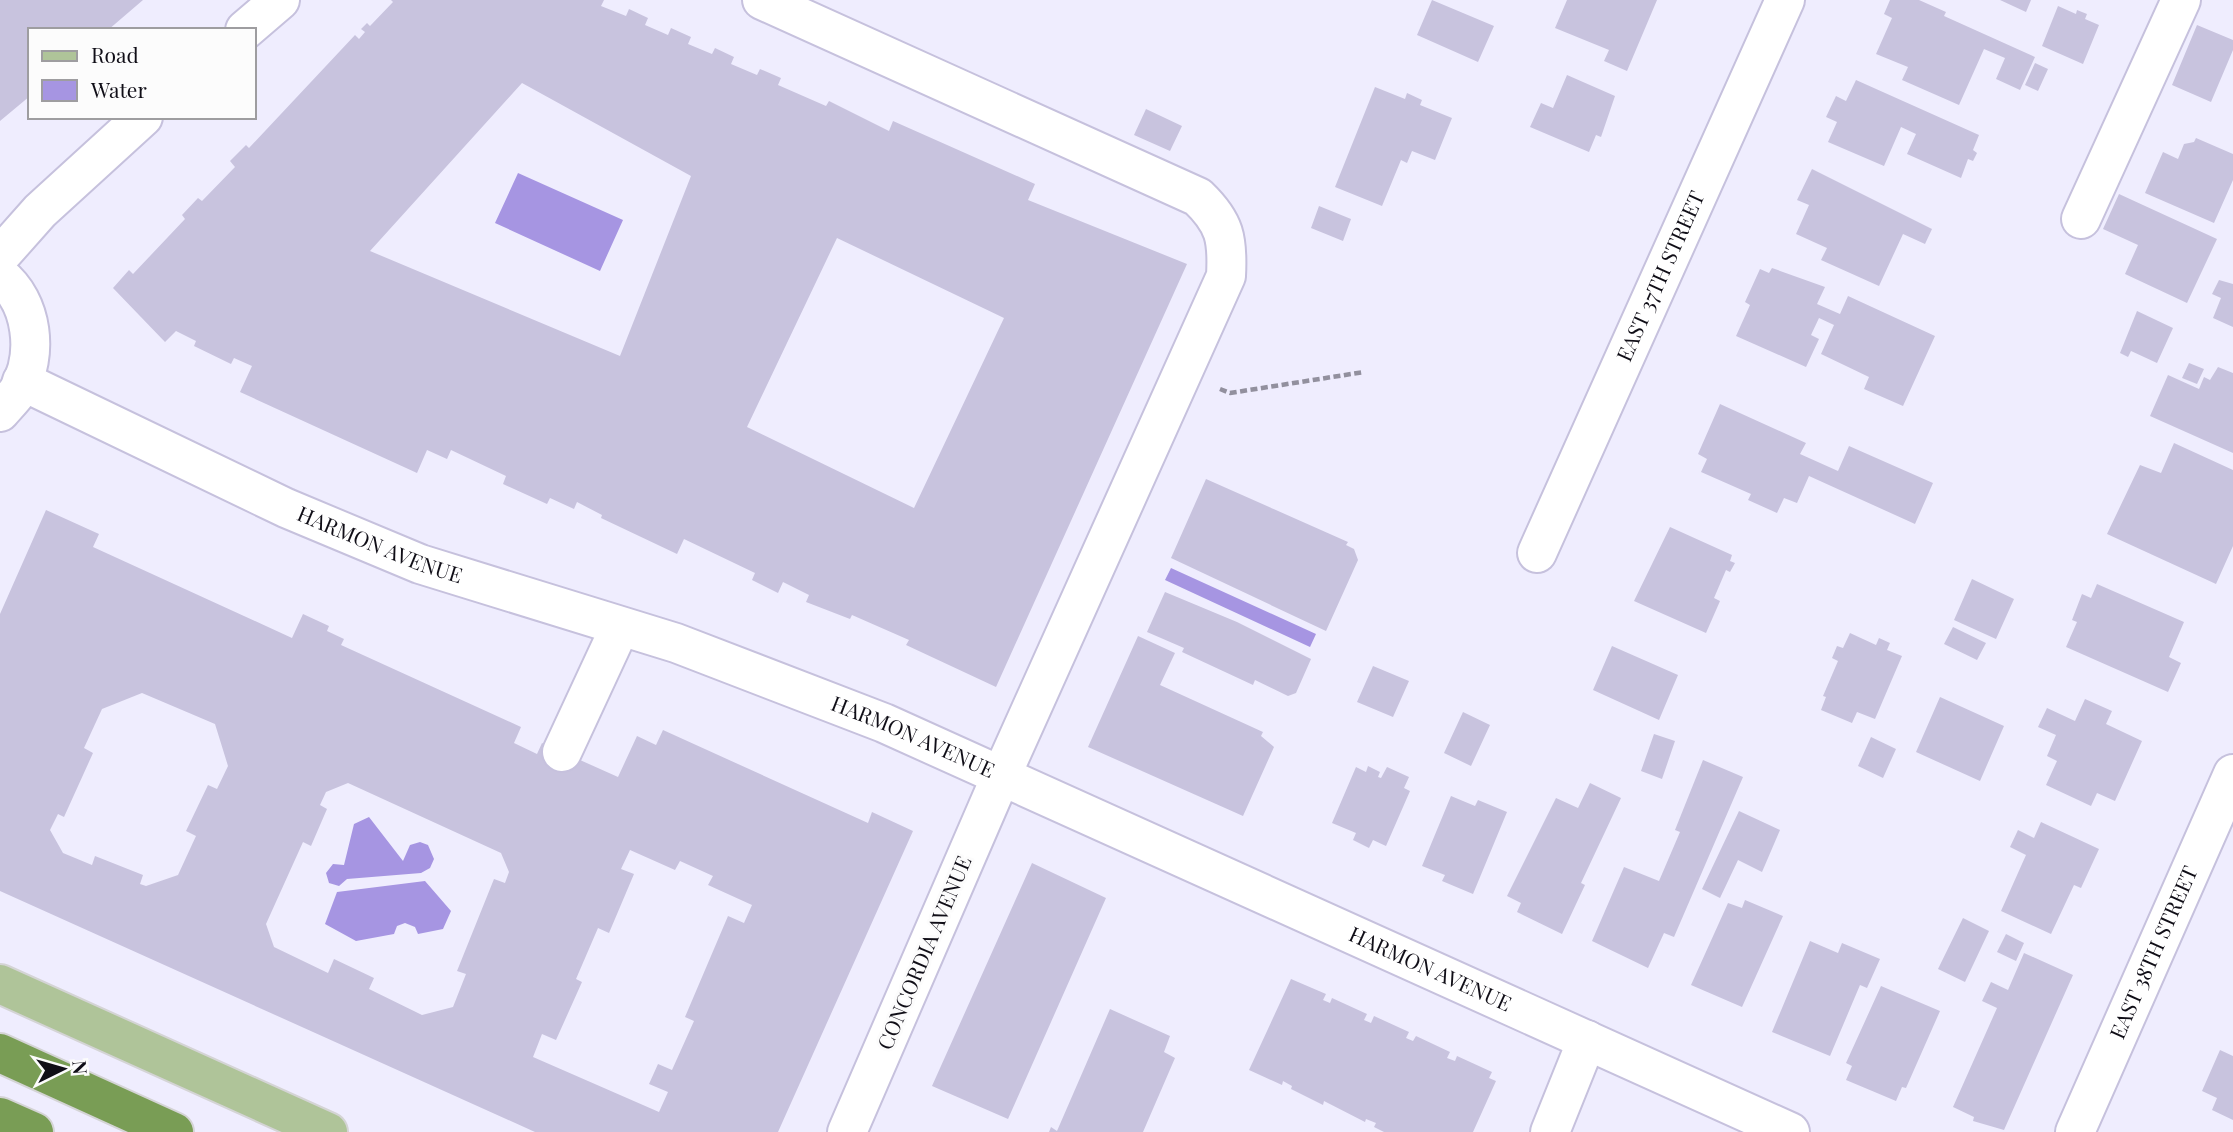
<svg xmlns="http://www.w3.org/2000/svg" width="2233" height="1132" viewBox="0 0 2233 1132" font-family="'Playfair Display',serif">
<rect width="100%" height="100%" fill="#efedfe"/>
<!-- water -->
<path fill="#a695e2" d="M518,173L623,220L600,271L495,223Z
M1171,568L1316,634L1310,647L1165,580Z
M369,817L403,861L410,845L420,842L428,845L434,859L430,868L421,873L347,879L339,886L329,883L326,873L333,864L344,865L354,824Z
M425,881L451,911L443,929L418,934L415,927L405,923L397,926L394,934L356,941L325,924L337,892Z"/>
<!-- building -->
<path fill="#c8c3de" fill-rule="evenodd" d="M0,0H143L108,30H30V96L0,121Z
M391,0H604L601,6L626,16L629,9L648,18L645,25L668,35L671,28L691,37L688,44L712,54L715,48L734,57L731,64L757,75L760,69L781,78L778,85L826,106L829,101L889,131L893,121L1035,184L1028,200L1187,264L996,687L906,645L909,640L852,615L850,619L806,602L809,595L783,582L778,593L752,580L755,573L684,539L677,554L601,518L602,515L577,502L574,509L550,498L547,504L503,484L506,476L451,450L447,459L427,450L417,473L240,392L252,366L234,358L231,364L194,346L196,341L176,331L165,342L113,288L129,270L133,274L185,219L182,215L198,198L202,201L235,167L230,161L246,145L249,148L355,35L359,39L365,32L361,29L367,23L370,26L393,2ZM522,83L691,176L620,356L370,251ZM837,238L1004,318L914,508L747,427Z
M1432,0L1494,26L1478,62L1417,35Z
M1567,0H1657L1627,71L1604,61L1609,50L1555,28Z
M1890,0H1919L1946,12L1944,16L2035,57L2020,90L1996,79L2005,58L1984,49L1959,105L1902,80L1908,67L1876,54L1892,18L1884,14Z
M2000,0H2031L2026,12Z
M2058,6L2076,14L2077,10L2087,14L2085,19L2099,25L2083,64L2042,46Z
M2197,25L2233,40V50L2211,102L2172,85Z
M2035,63L2048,69L2038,91L2025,85Z
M1567,75L1615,96L1601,137L1596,135L1589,152L1530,127L1541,103L1553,108Z
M1856,80L1979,135L1973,150L1977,153L1973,161L1968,159L1961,178L1907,154L1916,134L1901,127L1884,166L1828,142L1837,122L1826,117L1836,96L1846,101Z
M1375,87L1405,99L1407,93L1422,100L1420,105L1452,118L1435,160L1412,151L1407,163L1401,160L1382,206L1335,187Z
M1146,109L1182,126L1170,151L1134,135Z
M2196,138L2233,154V180L2214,223L2145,193L2163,152L2178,159L2184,144L2194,142Z
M1812,169L1932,229L1925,244L1903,234L1879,286L1821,260L1827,248L1796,234L1809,205L1797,200Z
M2119,194L2217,239L2187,303L2125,274L2138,245L2103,229Z
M1319,206L1351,219L1343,241L1311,228Z
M1772,268L1825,287L1817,304L1840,314L1848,296L1935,336L1903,406L1864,389L1869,377L1821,354L1834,325L1819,318L1811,335L1819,339L1806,367L1736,336L1750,305L1745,302L1760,269L1769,273Z
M2219,280L2233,284V327L2213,318L2221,298L2212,294Z
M2137,311L2173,328L2157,363L2131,351L2128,357L2120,353Z
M2189,363L2204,369L2197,384L2182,378Z
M2218,367L2233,373V453L2150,416L2168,375L2199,389L2204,377L2210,380Z
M1720,404L1806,443L1800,454L1838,471L1849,446L1933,483L1915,524L1809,476L1797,503L1784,498L1777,513L1748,500L1751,494L1701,472L1707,459L1698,454Z
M2174,443L2233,470V546L2216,584L2107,534L2140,465L2161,473Z
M1206,479L1348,542L1346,545L1354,549L1358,560L1326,631L1171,558Z
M46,510L99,534L93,547L292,638L303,614L329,626L327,631L344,639L341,645L521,727L514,743L537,754L542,743L618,777L637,736L656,745L663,730L868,823L872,812L913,831L778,1132H535L0,891V614ZM142,693L215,724L228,766L217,789L208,785L186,831L196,836L178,875L146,886L140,884L143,875L95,856L92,865L63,853L50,830L58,814L64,817L93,753L84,748L102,709ZM348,783L501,853L509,872L505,883L494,879L457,971L466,974L453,1007L422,1015L369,989L374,978L334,959L328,973L274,947L266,924L303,842L311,846L327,809L320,805L326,792ZM630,850L675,870L680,861L713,876L708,885L752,905L744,923L728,916L685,1017L694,1021L672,1070L658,1064L649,1084L668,1092L659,1112L533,1057L542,1034L556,1040L582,982L576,979L598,928L609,933L634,874L621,869Z
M1670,527L1732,555L1730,561L1735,563L1730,572L1726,570L1714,598L1720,601L1706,633L1634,601Z
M1972,579L2014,599L1996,639L1954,620Z
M2097,584L2184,622L2169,657L2181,663L2168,692L2066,647L2077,622L2072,620L2082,594L2091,598Z
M1165,592L1237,622L1311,659L1296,693L1288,696L1255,680L1253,685L1182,652L1184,648L1147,632Z
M1953,627L1986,643L1977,660L1944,644Z
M1850,633L1876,645L1879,638L1890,643L1887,650L1902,656L1875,719L1857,712L1852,723L1821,710L1826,697L1823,696L1838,661L1832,658L1837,646L1843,648Z
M1138,636L1175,653L1160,685L1263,732L1261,736L1274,747L1243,816L1088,747Z
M1612,646L1678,675L1659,720L1593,690Z
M1373,666L1409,681L1393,717L1357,702Z
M1940,697L2004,726L1980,781L1916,752Z
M2085,699L2112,711L2106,724L2142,741L2115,801L2097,793L2091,806L2046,785L2057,761L2047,756L2056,735L2038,727L2047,708L2075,721Z
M1463,712L1490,725L1471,766L1444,753Z
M1654,734L1675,741L1662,779L1641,771Z
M1871,737L1896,749L1883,778L1858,766Z
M1703,760L1743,777L1674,937L1664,933L1648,968L1592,941L1624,867L1659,881L1680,832L1675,830Z
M1368,766L1380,772L1378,777L1381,778L1387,767L1409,777L1404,788L1410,791L1386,846L1373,840L1369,848L1353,840L1356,833L1332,823L1356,767L1366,772Z
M1590,783L1621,798L1581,883L1585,885L1562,934L1517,912L1521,903L1507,896L1556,798L1578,808Z
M1451,796L1475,806L1478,800L1507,812L1473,894L1442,881L1445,875L1422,866Z
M1739,811L1780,830L1762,872L1738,860L1720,898L1702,889Z
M2041,822L2099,849L2081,888L2074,885L2051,934L2001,911L2026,855L2010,847L2018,830L2034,838Z
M1032,863L1106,898L1008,1119L932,1086Z
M1745,900L1783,916L1742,1007L1691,985L1728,903L1742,908Z
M1963,918L1989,931L1965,982L1938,969Z
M2006,934L2024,943L2016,961L1997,952Z
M1810,941L1838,953L1842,943L1880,959L1867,988L1860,985L1830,1056L1772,1032Z
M2024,953L2073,975L2004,1130L1973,1121L1974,1117L1953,1107L1997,1008L1982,1001L1991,982L2008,990Z
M1291,979L1326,994L1323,1000L1330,1003L1332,998L1367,1014L1364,1020L1371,1023L1374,1016L1409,1032L1406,1038L1413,1041L1416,1036L1450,1052L1447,1058L1455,1061L1457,1056L1492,1072L1489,1078L1496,1081L1473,1132H1384L1374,1127L1376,1123L1366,1119L1365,1122L1324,1101L1323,1105L1291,1089L1292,1086L1283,1081L1282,1085L1249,1070Z
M1881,986L1940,1011L1906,1088L1902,1087L1896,1101L1846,1080L1852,1066L1846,1063Z
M1110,1009L1170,1036L1164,1052L1175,1058L1143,1132H1049L1051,1127L1057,1131Z
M2220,1050L2233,1056V1120L2212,1110L2217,1098L2202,1091Z"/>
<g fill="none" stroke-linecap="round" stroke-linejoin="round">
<!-- minor casing -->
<g stroke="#c6c1dd" stroke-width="42">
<g id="minor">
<path d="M762,0L1198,197C1225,223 1228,239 1226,276L1002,774L847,1132"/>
<path d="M245,30L280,0"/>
<path d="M2081,219L2181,0"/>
<path d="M0,256L40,211L143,117"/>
<path d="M0,276C33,302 39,355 18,391C13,398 6,405 0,412"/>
<path id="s1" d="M22,381L286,508L420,564L676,643L884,723L1790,1132"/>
<path id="s2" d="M1537,553L1785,0"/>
<path d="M562,752L620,627"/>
<path d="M1550,1132L1587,1040"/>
<path id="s3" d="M2075,1132L2233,774"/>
</g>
</g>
<!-- major casing -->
<g stroke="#d4d4d5" stroke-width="42">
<path id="major" d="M0,984L328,1132"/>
</g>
<!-- highway casing -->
<g stroke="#d4d4d5" stroke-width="42">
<path id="highway" d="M0,1053L174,1132
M0,1117L34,1132"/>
</g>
<!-- path -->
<path stroke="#92909e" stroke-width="4.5" stroke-dasharray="7 3.5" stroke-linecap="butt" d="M1220,389L1230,393L1364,372"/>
<!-- minor -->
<use href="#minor" stroke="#fff" stroke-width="38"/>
<!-- major -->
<use href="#major" stroke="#afc499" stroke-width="38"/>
<!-- highway -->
<use href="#highway" stroke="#799d55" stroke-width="38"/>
</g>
<g text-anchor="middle" stroke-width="6" stroke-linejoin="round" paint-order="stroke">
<!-- street labels -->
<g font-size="21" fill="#100e17" stroke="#fcfcfc">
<text dy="7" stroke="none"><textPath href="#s2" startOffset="303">EAST 37TH STREET</textPath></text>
<text dy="7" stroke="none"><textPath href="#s1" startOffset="394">HARMON AVENUE</textPath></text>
<text dy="7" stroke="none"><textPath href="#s1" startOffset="961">HARMON AVENUE</textPath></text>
<text transform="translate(925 953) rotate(-67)" y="7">CONCORDIA AVENUE</text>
<text dy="7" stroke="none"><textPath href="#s3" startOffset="196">EAST 38TH STREET</textPath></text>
<text dy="7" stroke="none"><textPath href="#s1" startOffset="1528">HARMON AVENUE</textPath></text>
</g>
</g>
<!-- legend -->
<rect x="28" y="28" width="228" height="91" fill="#fcfcfc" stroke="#9e9da0" stroke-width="2"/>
<rect x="42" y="51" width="35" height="10" fill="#afc499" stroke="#9e9da0" stroke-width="2"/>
<text x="91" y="63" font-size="21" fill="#100e17">Road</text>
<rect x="42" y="80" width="35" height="21" fill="#a695e2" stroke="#9e9da0" stroke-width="2"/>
<text x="91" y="98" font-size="21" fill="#100e17">Water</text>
<!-- north arrow -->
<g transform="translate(63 1069) rotate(85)" stroke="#fcfcfc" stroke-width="5" paint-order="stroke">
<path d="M0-5L12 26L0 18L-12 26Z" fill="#100e17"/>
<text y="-10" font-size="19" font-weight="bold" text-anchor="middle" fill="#100e17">N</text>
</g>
</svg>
